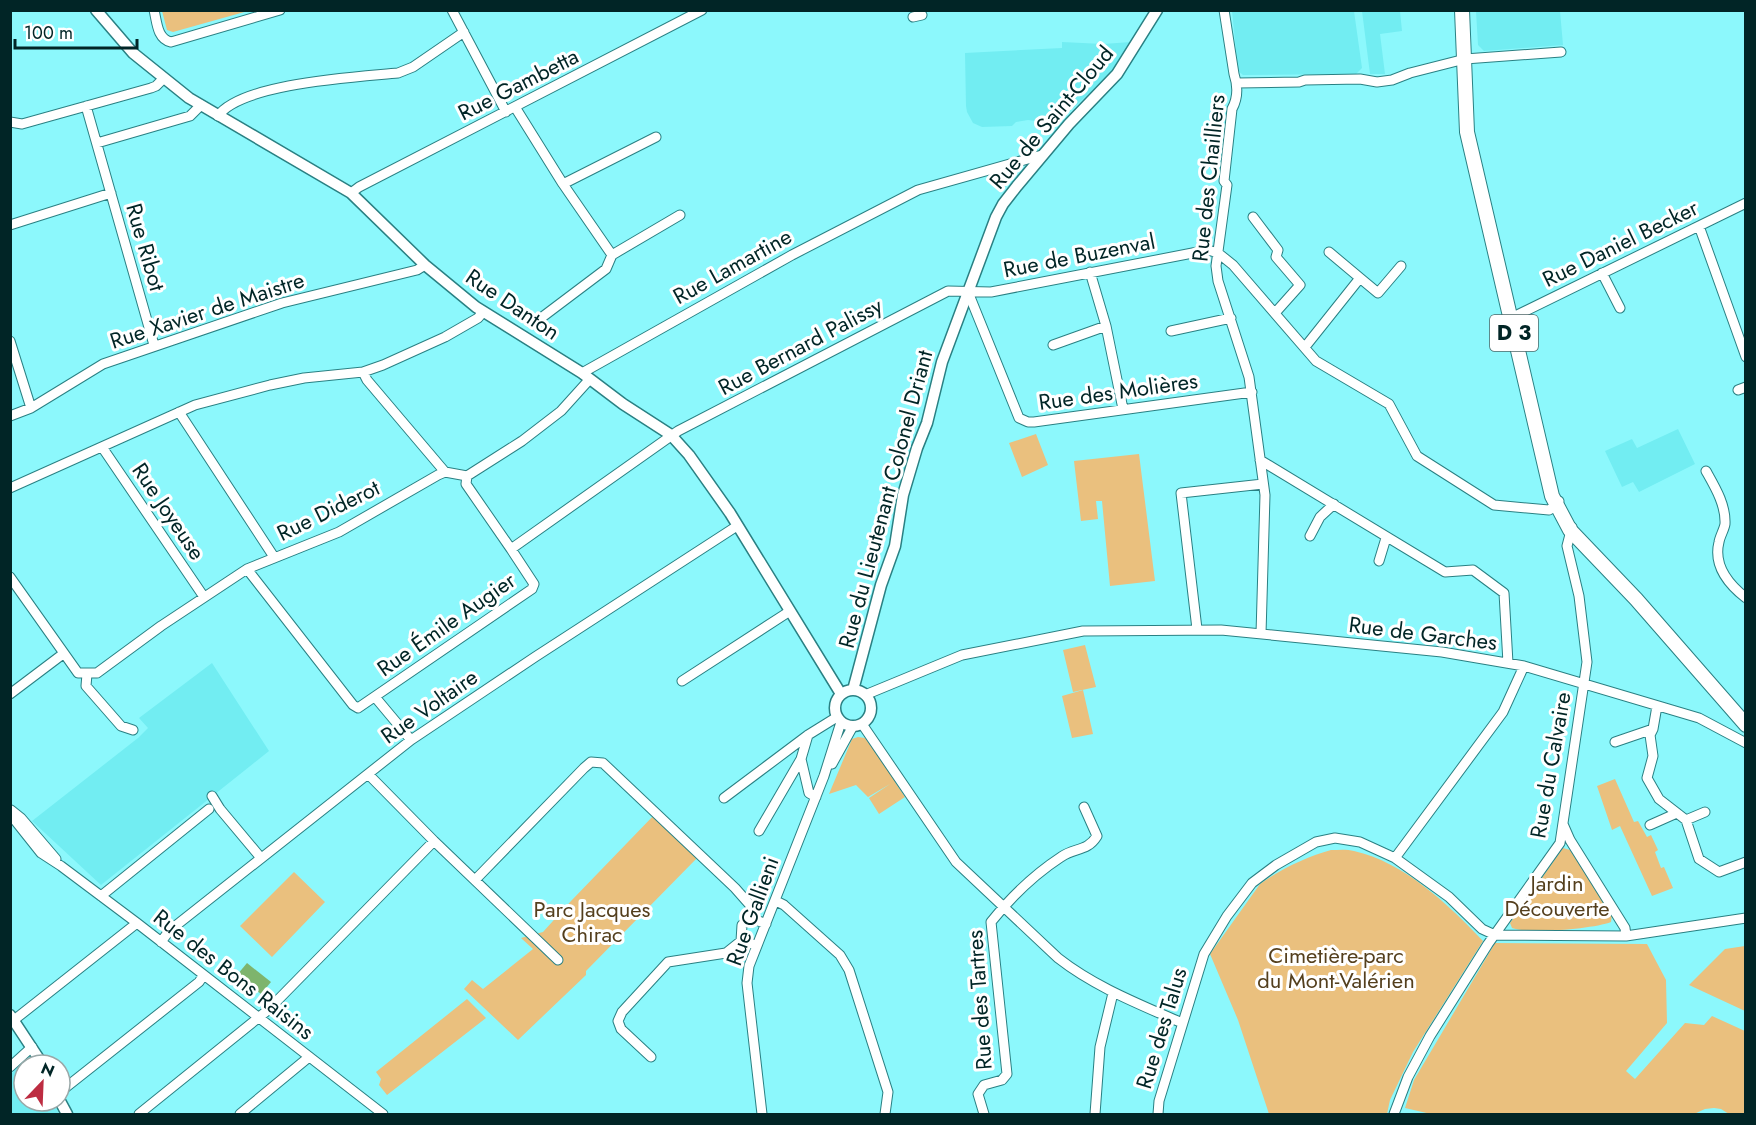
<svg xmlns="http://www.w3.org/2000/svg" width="1756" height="1125" viewBox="0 0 1756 1125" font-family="Jost,sans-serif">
<rect width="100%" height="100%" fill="#8cf8fc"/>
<!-- built -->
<path fill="#72edf2" d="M1232,11H1354L1362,68L1356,74L1243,75L1238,71Z
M1362,11H1400L1402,31L1380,34L1385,74H1370Z
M1476,11H1560L1563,45L1484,51L1478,45Z
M1062,42L1103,44L1131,42L1111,73L1068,113L1059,124L1028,120L1016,122L1012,126L982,127L973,123L967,112L966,106L965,53L1062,48Z
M1678,429L1695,464L1639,492L1633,482L1622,487L1605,451L1632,439L1637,448Z
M212,663L269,751L101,885L32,821L138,738L148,728L139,718Z
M25,1061L31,1062L33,1065H24V1101H52L59,1114H11V1074Z"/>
<!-- green -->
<path fill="#eac07e" d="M162,11V10L248,11L173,32L167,30Z
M1036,434L1048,465L1022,477L1009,443Z
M1139,454L1155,581L1110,586L1102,501H1096L1098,519L1081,521L1074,461Z
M1085,645L1096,687L1073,692L1063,650Z
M1083,690L1093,734L1072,738L1062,696Z
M858,737L865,738L896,780L895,782L905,797L879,814L869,798L890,784L868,797L856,785L829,794L852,739Z
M1615,779L1634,822L1638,821L1647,837L1651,835L1658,850L1655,852L1661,868L1664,867L1673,888L1652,896L1620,826L1612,830L1597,786Z
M656,813L700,855L586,971V975L518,1040L464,989L472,980L483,989L533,949L521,938L543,932L571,901Z
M1563,848L1570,850L1612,914L1611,922C1593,929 1530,934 1512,928L1510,923Z
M1331,850C1338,850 1347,849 1354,851C1404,862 1449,905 1483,941L1413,1052L1390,1100L1387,1114H1269L1238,1020L1210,954L1260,884C1279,870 1308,856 1331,850Z
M294,872L325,902L272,957L240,926Z
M1495,943L1647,944L1666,980L1667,1023L1626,1071L1635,1079L1685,1023L1704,1025L1712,1016L1745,1031V1114H1729L1721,1109L1714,1108L1705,1109L1694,1114H1431L1405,1108L1414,1080Z
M1745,946V1011L1689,985L1725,949Z
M467,999L486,1018L387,1095L379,1085L381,1079L376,1072Z"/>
<!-- water -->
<path fill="#7eb46d" d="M247,963L271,982L261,994L237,975Z"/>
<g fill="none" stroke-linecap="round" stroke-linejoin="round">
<!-- minor casing -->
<g stroke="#2a8083" stroke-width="11">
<path id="minor" d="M154,10C157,22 157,39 171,42L280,10
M452,10L506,112
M1224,10L1234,74C1238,86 1238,98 1232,109L1224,181L1227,185L1216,266L1218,281L1249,377L1265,495L1261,634
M913,17L922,15
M1237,83L1299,82L1305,80L1360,79L1377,82L1392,80L1410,73L1465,59L1561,52
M86,106L154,345
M515,107L563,184L612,255L606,269L541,318
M218,116C241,83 358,77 398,73L413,67L464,32
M10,122L22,124L151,88L156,86L163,79
M97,143L190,116L201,105
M563,184L656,137
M351,193L359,187L702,10
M1253,217L1278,250L1276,257L1300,285L1275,313
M10,225L111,193
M1699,226L1746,357
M612,255L680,215
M1090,272L1106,326L1123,409
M1602,273L1620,308
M1360,278L1378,293L1401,266
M968,292L1019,418L1028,422H1034L1252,392
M1511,318L1746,203
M1171,331L1231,318
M10,341L31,408
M1053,345L1106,326
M1305,347L1360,278L1329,252
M363,372L367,380L445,472
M582,373L792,255L918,190L1042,155
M1738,390L1746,387
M179,412L274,557
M10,416L31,408L103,364L282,303L417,270L425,265
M102,447L204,597
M1260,460L1445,572L1473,570L1504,593L1508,663
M1706,471C1715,487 1726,505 1725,524C1724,530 1720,536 1719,542C1713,566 1728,584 1746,598
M467,476L466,484L511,549
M10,488L195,405L270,385L304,378L363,372L383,365L445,337L478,318L483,312
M1310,536L1320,517L1334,504
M1379,561L1386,538
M247,569L353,705L358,708L532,589L534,584L511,549L678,431L948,291L991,292L1208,250L1218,253L1233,265L1316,361L1389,404L1417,456L1494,505L1549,510L1556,506L1559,501
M10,577L78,673H97L161,626L247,569L339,532L438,475L445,472L467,476L522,441L561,411L589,380
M1197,629L1181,493L1263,484
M87,674L86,686L121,726L133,730
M682,681L790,611
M10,694L63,654
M865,695L962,655L1083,631L1221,630L1442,652L1524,666L1699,718L1746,743
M375,697L411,740
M1657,706L1653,729L1650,735L1653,756L1647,778L1659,799L1686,820L1699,859L1719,872L1746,862
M862,724L956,862L1058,958C1095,987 1139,1004 1182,1023
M1615,742L1653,729
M801,759L809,793L816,797
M832,764L853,726
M368,774L434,841L558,960
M212,796L220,809L261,858
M724,798L808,735L837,717
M11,810L21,818L56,859
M10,814L41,853L61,866L137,923L383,1114
M1686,820L1705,812
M1563,824L1570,840L1625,928L1626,936
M1650,825L1677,813
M759,831L801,759L808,735
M1395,858L1503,712L1524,666
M475,880L584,768L591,762L603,763L735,888L750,905L756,920L766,924
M101,896L209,809
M776,901L784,905L840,955L849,970L888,1092L885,1114
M741,941L742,925L753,916
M161,942L169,931L411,740L535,657L737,526
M14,1020L137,923
M651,1057L621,1029L618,1021L622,1012L668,962L726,953L741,941L756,945
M10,1067L32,1047
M60,1092L199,982L203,976
M139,1114L268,1010L434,841
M240,1114L309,1057
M762,1114L747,983L749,966L824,776L841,722
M984,1114L978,1094L984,1085L1002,1080L1007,1074L991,922C1011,897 1035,874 1061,857C1075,847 1087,852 1097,836L1084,807
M1095,1114L1100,1047L1113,993
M1158,1114L1159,1101L1204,954L1227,916L1252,883L1276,865L1316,842L1335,838L1360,842L1395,858L1449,897L1482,929L1495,935L1626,936L1746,918
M1394,1114L1408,1077L1430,1036L1488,944L1560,843L1587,662L1579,596L1567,546L1572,527"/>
</g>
<!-- tertiary casing -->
<g stroke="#2a8083" stroke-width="13">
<path id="tertiary" d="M96,10L133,53L189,98L351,193L425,265L476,307L582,373L623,404L671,435L689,455L730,513L841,694
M835 708a18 18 0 1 1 36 0a18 18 0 1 1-36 0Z
M853,690L881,585L895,546L903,495L917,448L927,423L942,362L996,217L1003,204L1017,186L1069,124L1117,74L1157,10
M10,1015L43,1065
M60,1101L67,1114"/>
</g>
<!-- primary casing -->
<g stroke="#2a8083" stroke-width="16">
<path id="primary" d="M1462,10L1467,132L1552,496L1570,530L1636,599L1746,725"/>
</g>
<!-- minor -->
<use href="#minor" stroke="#fff" stroke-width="9"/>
<!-- tertiary -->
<use href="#tertiary" stroke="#fff" stroke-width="10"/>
<!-- primary -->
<use href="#primary" stroke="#fff" stroke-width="14"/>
</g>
<g text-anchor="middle" stroke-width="6" stroke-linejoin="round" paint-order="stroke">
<!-- shield labels -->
<rect fill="#fff" stroke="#4d6667" stroke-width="1.5" x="1490" y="315" width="48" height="36" rx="4.5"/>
<g font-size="21" font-weight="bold" fill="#012526">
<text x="1514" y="340">D 3</text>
</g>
<!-- street labels -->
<g font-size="22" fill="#012526" stroke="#fff">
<text transform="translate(518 84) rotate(-27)" y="8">Rue Gambetta</text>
<text transform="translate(1051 117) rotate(-50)" y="8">Rue de Saint-Cloud</text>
<text transform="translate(1208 178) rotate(-84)" y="8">Rue des Chailliers</text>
<text transform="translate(1620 243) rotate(-26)" y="8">Rue Daniel Becker</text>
<text transform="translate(146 247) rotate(74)" y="8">Rue Ribot</text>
<text transform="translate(1079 255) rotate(-11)" y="8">Rue de Buzenval</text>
<text transform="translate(732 266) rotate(-29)" y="8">Rue Lamartine</text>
<text transform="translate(513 304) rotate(34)" y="8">Rue Danton</text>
<text transform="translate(207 310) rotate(-18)" y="8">Rue Xavier de Maistre</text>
<text transform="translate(800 346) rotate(-28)" y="8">Rue Bernard Palissy</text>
<text transform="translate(1118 391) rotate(-8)" y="8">Rue des Molières</text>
<text transform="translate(885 499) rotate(-75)" y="8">Rue du Lieutenant Colonel Driant</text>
<text transform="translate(328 510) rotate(-26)" y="8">Rue Diderot</text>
<text transform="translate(169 511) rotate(56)" y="8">Rue Joyeuse</text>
<text transform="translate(446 624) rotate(-35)" y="8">Rue Émile Augier</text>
<text transform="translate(1423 633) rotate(7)" y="8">Rue de Garches</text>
<text transform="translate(429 706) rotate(-35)" y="8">Rue Voltaire</text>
<text transform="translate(1550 765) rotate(-80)" y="8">Rue du Calvaire</text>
<text transform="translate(752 911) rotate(-70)" y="8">Rue Gallieni</text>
<text transform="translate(234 974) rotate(38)" y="8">Rue des Bons Raisins</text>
<text transform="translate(979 1000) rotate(-94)" y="8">Rue des Tartres</text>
<text transform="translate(1161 1028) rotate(-73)" y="8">Rue des Talus</text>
</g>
<!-- park labels -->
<g font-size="22" fill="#543f1d" stroke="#fff">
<text x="1557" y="891">Jardin<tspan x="1557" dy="25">Découverte</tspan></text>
<text x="592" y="917">Parc Jacques<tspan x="592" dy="25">Chirac</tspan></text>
<text x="1336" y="963">Cimetière-parc<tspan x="1336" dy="25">du Mont-Valérien</tspan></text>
</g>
</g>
<!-- border -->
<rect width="1756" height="1125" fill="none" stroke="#012526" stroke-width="24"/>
<!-- north arrow -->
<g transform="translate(42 1083) rotate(23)"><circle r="28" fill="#ffffff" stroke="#99a8a8" stroke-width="1.5"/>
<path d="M0-4.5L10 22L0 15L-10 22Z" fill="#bd2c41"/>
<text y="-9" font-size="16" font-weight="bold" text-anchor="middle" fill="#012526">N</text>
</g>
<!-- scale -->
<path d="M15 39v9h122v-9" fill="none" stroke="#012526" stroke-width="3"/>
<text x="24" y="39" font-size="18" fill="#012526" stroke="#ffffff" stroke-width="4.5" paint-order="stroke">100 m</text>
</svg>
